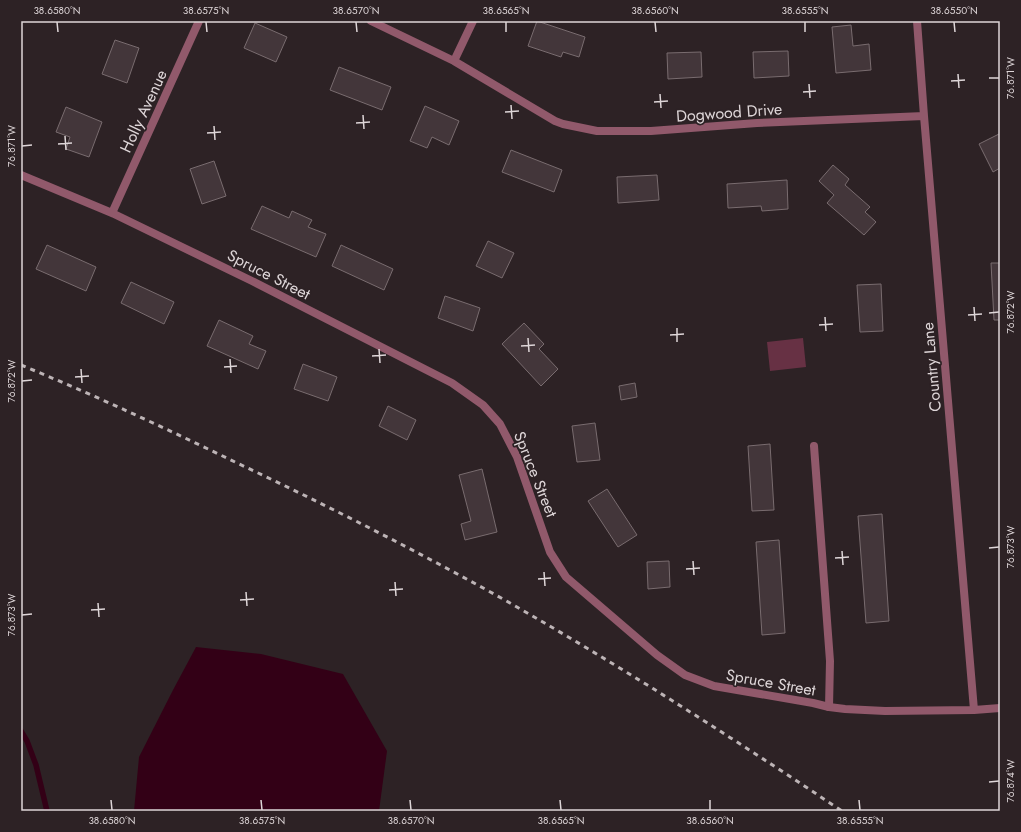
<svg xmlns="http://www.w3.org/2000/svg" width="1021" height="832" viewBox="0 0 1021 832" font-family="Jost,sans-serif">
<rect width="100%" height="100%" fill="#2d2225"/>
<!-- green -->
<path fill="#673144" d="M803,338L806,367L770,371L767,342Z"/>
<!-- water -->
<path fill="#330016" d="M196,647L261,654L343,674L387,751L379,811H134L139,757L173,690Z"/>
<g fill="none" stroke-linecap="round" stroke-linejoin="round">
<!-- stream -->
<path stroke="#330016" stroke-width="5.5" d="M21,731L27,741L36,765L47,811"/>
</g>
<!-- building -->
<path fill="#43363a" stroke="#796c6f" d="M537,21L585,37L579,57L563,52L561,57L528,46Z
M255,23L287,37L276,62L244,48Z
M851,25L853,46L869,44L871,70L836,73L832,27Z
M115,40L139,48L127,83L102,74Z
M788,51L789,76L754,78L753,52Z
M701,52L702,77L668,79L667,53Z
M339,67L391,87L382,110L330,90Z
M425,106L459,121L449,145L432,137L427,148L410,141Z
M66,107L102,122L89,157L66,149L70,137L56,132Z
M999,134L1000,135V168L993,172L979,144Z
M511,150L562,170L554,192L502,172Z
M214,161L226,196L202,204L190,169Z
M833,165L849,179L845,185L870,207L865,212L876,222L864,235L827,203L834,195L819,181Z
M657,175L659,200L618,203L617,177Z
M787,180L788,209L762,211L761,206L728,208L727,184Z
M262,206L289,218L292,211L312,220L308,227L326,234L316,257L251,229Z
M488,241L514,253L502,278L476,266Z
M47,245L96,267L86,291L36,269Z
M341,245L393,269L384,290L332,266Z
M991,263H1000V320H994Z
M131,282L174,302L164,324L121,303Z
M881,284L883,331L860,332L857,285Z
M445,296L480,308L473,331L438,318Z
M219,320L253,336L249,344L266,351L258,369L207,346Z
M524,323L544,344L539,349L558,369L541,386L502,344Z
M303,364L337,377L328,401L294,389Z
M635,383L637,397L621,400L619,386Z
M388,406L416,420L407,440L379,426Z
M595,423L600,460L577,462L572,426Z
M770,444L774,510L752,511L748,446Z
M482,469L497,532L465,540L461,524L471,521L459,475Z
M607,489L637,535L618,547L588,501Z
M882,514L889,621L866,623L858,516Z
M779,540L785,633L762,635L756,542Z
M669,561L670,587L648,589L647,562Z"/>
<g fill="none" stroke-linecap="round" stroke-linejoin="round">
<!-- lane -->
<path stroke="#91596b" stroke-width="8" d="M814,446L830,661L829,707"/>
<!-- street -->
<path stroke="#91596b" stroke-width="8" d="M371,21L454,61L555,121L563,124L597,131H651L757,123L924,116
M917,21L924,116L974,710
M454,61L473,21
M21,175L112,213L252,281L452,383L483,405L500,424L517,457L550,552L566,577L657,655L685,675L714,686L813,703L829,707L845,709L885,711L974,710L1000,708
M112,213L199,21"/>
<!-- rail -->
<path stroke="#bdb4b6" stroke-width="3" stroke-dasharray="5 5" stroke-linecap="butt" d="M21,365C94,395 165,428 235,462C326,505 415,550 503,599C619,665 731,737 842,811"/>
</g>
<!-- ticks -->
<path fill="none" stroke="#ded6d8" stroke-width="1.5" d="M57,22L58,32M206,22L207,32M356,22L357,32M506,22V32M655,22L656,32M805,22V32M954,22L955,32M958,74L959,88M989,78H999M951,81L965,80M809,84L810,98M803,92L816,91M660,94L661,108M654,102L668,101M511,105L512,119M505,112L519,111M363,115L364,129M356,123L370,122M214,126L215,140M207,133L221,132M65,136L66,150M58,144L72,143M22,146L32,145M974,307L975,321M989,313L999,312M968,315L982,314M825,317L826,331M819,325L833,324M677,328V342M670,335L684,334M528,338L529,352M521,346L535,345M379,349L380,363M372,356L386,355M230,359L231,373M224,367L237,366M81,369L82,383M75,377L89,376M22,381L32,380M989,548L999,547M842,551L843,565M835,558L849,557M693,561L694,575M686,569L700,568M544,572L545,586M538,579L551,578M395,582L396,596M389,590L403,589M246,592L247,606M240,600L254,599M98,603L99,617M91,610L105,609M22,615L32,614M989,782L999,781M111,800L112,810M261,800L262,810M410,800L411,810M560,800L561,810M710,800V810M859,800L860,810"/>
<g text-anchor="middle" stroke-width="3.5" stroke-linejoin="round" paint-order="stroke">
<!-- street labels -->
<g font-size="16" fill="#ded6d8" stroke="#2d2225">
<text transform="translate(143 111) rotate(-65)" y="6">Holly Avenue</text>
<text transform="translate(729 112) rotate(-4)" y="6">Dogwood Drive</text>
<text transform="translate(269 274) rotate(27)" y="6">Spruce Street</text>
<text transform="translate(931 367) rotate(-95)" y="6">Country Lane</text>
<text transform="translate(536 474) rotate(68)" y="6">Spruce Street</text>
<text transform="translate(771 682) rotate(10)" y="6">Spruce Street</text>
</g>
</g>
<!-- border -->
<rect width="1021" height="832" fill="none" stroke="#2d2225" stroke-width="44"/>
<rect x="22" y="22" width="977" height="788" fill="none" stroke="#ded6d8" stroke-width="1.5"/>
<g font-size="10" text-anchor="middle" fill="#ded6d8">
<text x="57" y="14">38.6580°N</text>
<text x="206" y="14">38.6575°N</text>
<text x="356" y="14">38.6570°N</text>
<text x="506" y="14">38.6565°N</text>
<text x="655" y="14">38.6560°N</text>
<text x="805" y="14">38.6555°N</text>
<text x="954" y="14">38.6550°N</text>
<text transform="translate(1010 78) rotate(-90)" y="4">76.871°W</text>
<text transform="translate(11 146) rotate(-90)" y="4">76.871°W</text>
<text transform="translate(1010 312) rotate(-90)" y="4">76.872°W</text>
<text transform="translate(11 381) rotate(-90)" y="4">76.872°W</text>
<text transform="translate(1010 547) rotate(-90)" y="4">76.873°W</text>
<text transform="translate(11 615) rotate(-90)" y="4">76.873°W</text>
<text transform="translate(1010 781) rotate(-90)" y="4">76.874°W</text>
<text x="112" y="824">38.6580°N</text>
<text x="262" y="824">38.6575°N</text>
<text x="411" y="824">38.6570°N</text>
<text x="561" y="824">38.6565°N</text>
<text x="710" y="824">38.6560°N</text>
<text x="860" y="824">38.6555°N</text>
</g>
</svg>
